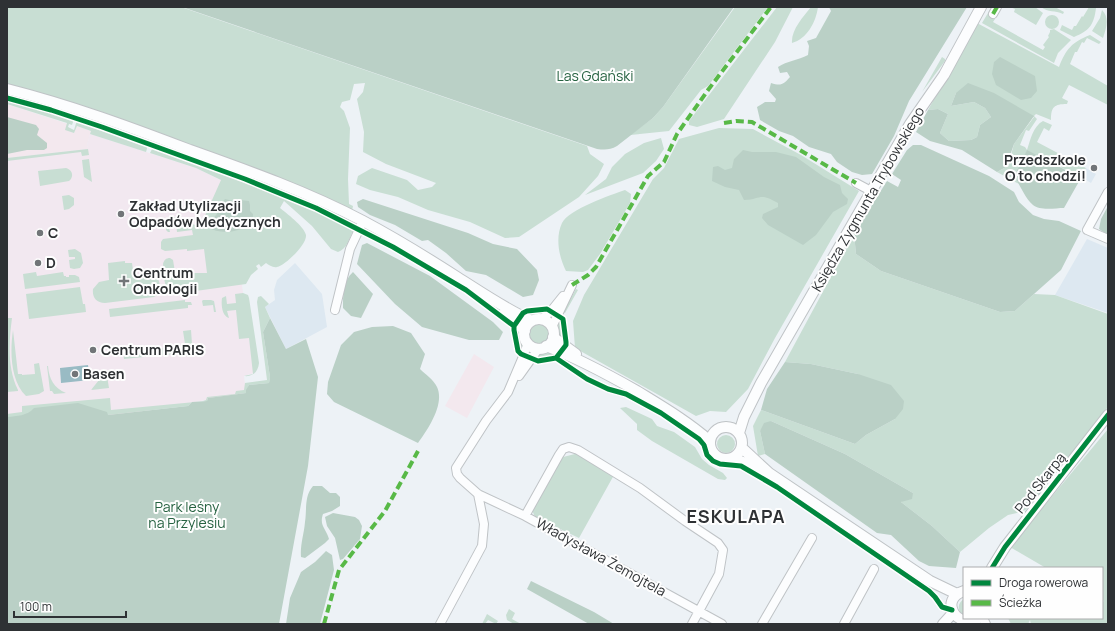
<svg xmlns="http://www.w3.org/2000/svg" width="1115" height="631" viewBox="0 0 1115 631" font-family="Manrope,sans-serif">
<rect width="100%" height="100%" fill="#edf2f6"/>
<!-- commercial -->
<path fill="#f3e8ee" d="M7,104L68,124L66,130L74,133L77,126L91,131L87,145L88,149L7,158Z
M474,354L494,367L467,418L445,406Z"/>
<!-- built -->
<path fill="#dde8f1" d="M1086,168L1096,174L1091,183L1081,177Z
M1087,239L1108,248V313L1055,295Z
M295,263L322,294L327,327L286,349L265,307L275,300L274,290L277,280Z"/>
<!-- medical -->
<path fill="#f2e8f0" d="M90,134L196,168L221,180L241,278L254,373L244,376L246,393L7,435V158L88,149L87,145Z"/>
<!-- green -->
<path fill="#c8ded3" d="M7,7H181L587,146L590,154L604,164L598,176L579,197L519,237L505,238L470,222L428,210L398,197L370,190L356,184L358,176L372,168L407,180L418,190L432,187L436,183L386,164L363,152L364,132L357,99L363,92L365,83L354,84L350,100L342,102L340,107L344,111L350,128L348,179L349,204L353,206L352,211L7,84Z
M735,7H768L708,86L701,90L669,131L630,135L653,118L663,107Z
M777,7H793L775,42L724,119L697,127L689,125V121Z
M811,7H818C816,22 807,39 792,43C791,30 803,17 811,7Z
M1010,7H1035L1043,13L1036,25L1014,12L1015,9Z
M1041,7H1055L1064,12L1063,14C1055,10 1048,13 1041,7Z
M1089,7H1096V8C1094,25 1089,31 1074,37L1060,30L1062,25L1072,30L1074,26H1076L1082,16L1083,17Z
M991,8L992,9L993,17L995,19L993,22L1043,50L1045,47L1043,45L1049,37L1048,36L1050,32V30L1054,29L1071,40L1058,53L1054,63L982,23Z
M1102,10C1110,18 1106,29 1103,38L1092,31L1100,18Z
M1045 22a7 7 0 1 1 14 0a7 7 0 1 1-14 0Z
M977,23L1059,67C1066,49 1072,42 1090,35L1101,42L1099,44L1087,38L1084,43L1082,42L1077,52H1075L1070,64L1108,86V105L1069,85L1062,98L1068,101L1067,104C1054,104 1051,107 1051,120L1036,114L1034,116L1037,119L1029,131L1026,130L1020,145L1025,147L1027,150C1030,141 1033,126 1043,121L1052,125L1049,131L1044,128L1037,142L1086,168L1081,177L1027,151L1014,176L1019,184L997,172L1008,166L1014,144L1034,117L956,93L951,106L974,102L985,108L991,117L980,125L977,137L971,140L949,141L940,133L948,114L938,109L928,110Z
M942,57L945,59V61L922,92Z
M7,93L73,112L75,115L7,96Z
M7,100L74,119L72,125L69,124L68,127L74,130L77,120L148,145L146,152L90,134L91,131L77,126L74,133L65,130L67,123L7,104Z
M81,114L147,138L149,141L78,116Z
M719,128L753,129L801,155L859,191L775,338L748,389L726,412L710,411L696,416L575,348L573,321L584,295L653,179L664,168L679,139Z
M661,138L664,149L656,161L643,173L585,195L606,179L612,167L625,154L644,143Z
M155,143H159L276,185L349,219L353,223C289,191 222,168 155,143Z
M153,147L290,199L350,226L351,230L353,231C349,239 347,249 338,252L331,249L312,226L284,201L280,208C286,213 304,226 306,235C307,244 286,265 277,267C273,268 269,265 266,263L261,267L259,264L256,266L258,269L251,275L246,284L174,294C163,292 164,273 163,264C164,260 166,258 170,258L173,260L175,272L190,270V273H207L204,249L187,251V249L165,251L161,249V242L163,239L193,235L192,230L177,232L176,222L168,224L170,232H168L166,230V218L176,217L200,227L221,180L196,168L150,153Z
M88,149L89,155L82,156L81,152L7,161V158Z
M89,159L92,182L84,177L82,160Z
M66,168C73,170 74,177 69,181L40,186L38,171Z
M625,190L631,194L630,203L600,254L588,270L583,272L566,271C559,257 555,238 562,223C569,209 611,195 625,190Z
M69,195L74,198V205L69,209L64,210L62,196Z
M854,234L856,254L881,271L1000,312L1015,311L1034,294L1055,295L1108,314V407L1031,507L1021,512L1008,515L989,528L960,552L932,526L901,502L913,493L845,454L771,421L760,431L765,454L758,456L753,426L761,410L855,444L866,435L895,419L858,374L811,364L785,362Z
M75,249L81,253L83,263L80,268L74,269L70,268L69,260L75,259V257H69L68,250Z
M125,261V263H132L134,277L153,275L157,277C161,284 162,293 154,297L105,303C96,303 92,297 93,289L99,282L109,280L108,263Z
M36,272L37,276L63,272L64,276H66V277H69V275H75L79,277L80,282L25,289L23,274Z
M80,287L83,304H85L86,312L29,319L26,294Z
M576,289L578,290L565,313L563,312Z
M243,293L248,295L249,298L259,363C258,372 253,377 244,376L253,374L249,338L239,339L236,310L227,311L229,318C222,316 221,305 222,298L226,296L227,304L236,303L235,294Z
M261,296L269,304L265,307L270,318L263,332L270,377L269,383L249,385L246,393L208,398L207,401H203L206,400L207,397L235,394L236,391L244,390L245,383L267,380L257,302L258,297Z
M185,300V302H191L192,305H188V308L110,317L109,309Z
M203,300H211L214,301L216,312H214L213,305L203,306L202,301Z
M544,310L547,311C540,317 533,317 525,314Z
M7,318H12C9,341 7,368 18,390V391L7,392Z
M559,318L561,321L565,341L558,336L556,327Z
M529 334a10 10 0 1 1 20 0a10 10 0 1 1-20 0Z
M515,327C522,333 525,343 521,352L515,330Z
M13,330L18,374H22V375L35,374L34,364L39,363L44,391L39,394L26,396C10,380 10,351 13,330Z
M191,330L192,344H185L183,331Z
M173,347L174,354L124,359L123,353Z
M547,351L556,355C549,359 541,360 534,359L538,354Z
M47,366H48C49,379 54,388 66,393L54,394L52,391H50Z
M101,370H106L109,388L91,390L99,380Z
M110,398L111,410L195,402H192L188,406L108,415L7,435V414L22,412V406Z
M626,407L652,419L657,426L674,432L695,447L702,459L709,465L723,473L727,478L725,480L718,479L652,441L637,430V424L620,408Z
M1108,429V624H1031L1030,620L1028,624H1011L1008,618H1102V602L1104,601L1102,600V568H1046L1010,547Z
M717 444a9 9 0 1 1 18 0a9 9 0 1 1-18 0Z
M579,453L614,475L579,538L535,517L532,510L550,476L563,457Z
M964,599V616C957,611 957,603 964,599Z
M509,609L515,613L512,619L521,624H514L507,620L506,615Z
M487,614L498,621L496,624L488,620L485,624H482Z"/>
<!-- forest -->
<path fill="#bad0c6" d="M182,7H734L663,107L653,118L617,146C610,150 605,150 597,149Z
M829,7H967L909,101L894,136L872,174L862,175L852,172L837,162L831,154L809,147L793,136L779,131L760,120L757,107L765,102H775L776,99L769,91L771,83C781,86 783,85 790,77L787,72L780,73L778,67C787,61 798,60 808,55L809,46L807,41L816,38L831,11Z
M1000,57L1035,76L1037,91L1031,98L1021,100L996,85L992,74L994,62Z
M968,83L994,93L1034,116L1014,144L1006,167L997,172L962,150L930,141L916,132L928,110L938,109L948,114L940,133L949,141L971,140L977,137L980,125L991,117L985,108L974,102L951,106L956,93Z
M7,117L36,125L39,129L37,135L47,143V148L44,150H27L7,154Z
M913,145H921L989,176L1014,192L1019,202L1033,215L1044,219L1059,221L1081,231L1061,270L1015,311L1000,312L881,271L856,254L854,234L887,181L898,187L901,180L892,174L907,150Z
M743,150L752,152H776L796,157L824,177L840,185L842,193L848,199L847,204L833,212L816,235L803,245L768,225L762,218L763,214L778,207V203C759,192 762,199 744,200L739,190L725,187L712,181L713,167L718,166L725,170L732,168L734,159Z
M1027,150L1081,178L1064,208C1055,208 1040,211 1033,205C1025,198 1020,185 1014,176Z
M225,199L233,201L240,200L249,201L250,205V211L253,214V218C244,234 221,235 207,227V222C213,218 218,216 218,208Z
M363,199L468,233L493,244L517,249L537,270L539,280L533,295L523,297L486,275L466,271L446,253L428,240L422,241L395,225L370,215L358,207L357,202Z
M1108,206V235L1099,229L1101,219Z
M367,243L430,276L493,322L503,332L499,340H469L422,327L395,304L357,264L362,245Z
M353,272L373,294L361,318L351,316L343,308C343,295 343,281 353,272Z
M270,318L286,349L306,339L318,377L308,466L279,624H7V417C17,416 27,416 34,408L78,403L107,412L108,415L188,406L192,402L207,401L208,398L246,393V390L249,385L269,383L270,377L263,332Z
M393,326L411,333L425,354L420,369C425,374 434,380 437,387C445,404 428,429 418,443L334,402L327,394L328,382L341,345L354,332L372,327Z
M785,362L811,364L858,374L891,385L904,401L903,409L895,419L866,435L855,444L761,410L767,389Z
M771,421L845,454L913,493L912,499L901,502L932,526L960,552L956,568L929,566L919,561L891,535L877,533L765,454L760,431L764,423Z
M313,486H322L330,493H336L340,497V506L332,511L323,514C319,526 326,528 329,539L325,543L305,558L301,557C300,545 304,534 305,522C307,510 304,496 313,486Z
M333,513L355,517L359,520L362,526L360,539L343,559L340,560L335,538L327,526L325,517Z
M326,551L332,555L334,570L320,624H286L290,598L301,572L315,562Z
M531,581L594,612L614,624H589L527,589Z"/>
<!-- water -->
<path fill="#99bbc4" d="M88,365L90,380L61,383L60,368Z"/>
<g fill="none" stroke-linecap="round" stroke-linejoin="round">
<!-- minor casing -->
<g stroke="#bfc3c6" stroke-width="10">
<path id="minor" d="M993,14L997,7
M856,183L871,191
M1108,192L1087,230L1108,239
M335,310L350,249L363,221
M542,319L551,311L563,296
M552,327L572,285
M528,343L522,359L508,392L486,421L456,468L457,474L460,478L478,494L525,516L722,624
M519,376L539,348
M525,516L559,455L563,449L569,447L578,450L640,488L685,521L718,543L723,550L719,574L692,624
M983,618L986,624
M440,624L482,546L484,524L478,494
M762,624L812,538
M844,624L874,569"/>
</g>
<!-- tertiary casing -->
<g stroke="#bfc3c6" stroke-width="12">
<path id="tertiary" d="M7,89C70,105 130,127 190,150C249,171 308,192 363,221C395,238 426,257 457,277C481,292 505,309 532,321
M505,311L525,331
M524 334a15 15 0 1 1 30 0a15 15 0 1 1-30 0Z
M553,337L576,354
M546,346C578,358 607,374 637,391C663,407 687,421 710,441
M710 443a16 16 0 1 1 32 0a16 16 0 1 1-32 0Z
M739,433L744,417L761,383L910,124L944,75L981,7
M742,448L769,473L930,581L957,594
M732,458L764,470
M992,568L1005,547L1108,415
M964,591C938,599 957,631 979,618
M943,624L953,613"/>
</g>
<!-- minor -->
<use href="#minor" stroke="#fcfdfe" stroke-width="8"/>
<!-- tertiary -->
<use href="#tertiary" stroke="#fcfdfe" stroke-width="10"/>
<!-- quiet -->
<path stroke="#58b947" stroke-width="4" stroke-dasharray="8 4" stroke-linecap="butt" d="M993,14L997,7
M724,123L736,121L752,122L856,183
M572,285L588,275L596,267L648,176L664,162L677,134L708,90L771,7
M324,624L339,570L385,511L418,451"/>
<!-- cycleway casing -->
<g stroke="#fefefe" stroke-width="8">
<path id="cycleway" d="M7,98L51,110L102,127L245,179L316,208L393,247L466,290L514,326
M547,309L563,319L566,342V345L556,358L538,361L521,354L518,351L514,330V326L523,313L527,311Z
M556,358L587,379L608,389L626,394L661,413L699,439L704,445L707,455L713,461L720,464L741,466L777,487L929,591L935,597L942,607L952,610
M992,568L1005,547L1108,415"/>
</g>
<!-- cycleway -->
<use href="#cycleway" stroke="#00873e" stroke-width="5"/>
</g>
<!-- markers -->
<g fill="#717578" stroke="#fefefe" stroke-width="1.5">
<circle cx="1094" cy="168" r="4"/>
<circle cx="121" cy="214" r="4"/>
<circle cx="40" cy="233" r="4"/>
<circle cx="38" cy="263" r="4"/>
<path d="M122 275h4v4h4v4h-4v4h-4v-4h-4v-4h4z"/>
<circle cx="93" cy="350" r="4"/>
<circle cx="75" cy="374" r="4"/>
</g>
<g text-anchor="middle" stroke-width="4" stroke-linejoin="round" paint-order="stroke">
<!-- park labels -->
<g font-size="14" fill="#266241" stroke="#fefefe">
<text x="595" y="81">Las Gdański</text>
<text x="187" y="512">Park leśny<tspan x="187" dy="16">na Przylesiu</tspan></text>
</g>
<!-- poi labels -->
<g font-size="14" font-weight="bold" fill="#2e3134" stroke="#fefefe" text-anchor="start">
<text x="1086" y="165" text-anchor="end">Przedszkole<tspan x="1086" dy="16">O to chodzi!</tspan></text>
<text x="129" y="211">Zakład Utylizacji<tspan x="129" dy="16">Odpadów Medycznych</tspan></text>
<text x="48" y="238">C</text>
<text x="46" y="268">D</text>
<text x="133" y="278">Centrum<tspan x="133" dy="16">Onkologii</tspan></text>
<text x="101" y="355">Centrum PARIS</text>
<text x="83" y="379">Basen</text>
</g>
<!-- street labels -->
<g font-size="14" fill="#2e3134" stroke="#fefefe">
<text transform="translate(868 199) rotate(-60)" y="5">Księdza Zygmunta Trybowskiego</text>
<text transform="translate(1040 483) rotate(-52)" y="5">Pod Skarpą</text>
<text transform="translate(601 557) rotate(29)" y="5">Władysława Żemojtela</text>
</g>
<!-- district labels -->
<g font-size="18" font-weight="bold" letter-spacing="1" fill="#2e3134" stroke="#fefefe">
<text x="736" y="523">ESKULAPA</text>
</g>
</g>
<!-- border -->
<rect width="1115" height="631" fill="none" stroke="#2e3134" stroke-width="16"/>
<!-- legend -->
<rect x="963" y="567" width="140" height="52" fill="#fefefe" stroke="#abacad"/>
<rect x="971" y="580" width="20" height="6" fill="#00873e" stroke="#abacad"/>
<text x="999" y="587" font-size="12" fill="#2e3134">Droga rowerowa</text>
<rect x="971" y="600" width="20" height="6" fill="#58b947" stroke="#abacad"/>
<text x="999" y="607" font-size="12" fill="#2e3134">Ścieżka</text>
<!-- scale -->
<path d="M14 611v6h112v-6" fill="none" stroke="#2e3134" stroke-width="2"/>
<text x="20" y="611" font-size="12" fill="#2e3134" stroke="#fefefe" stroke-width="3" paint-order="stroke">100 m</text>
</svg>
